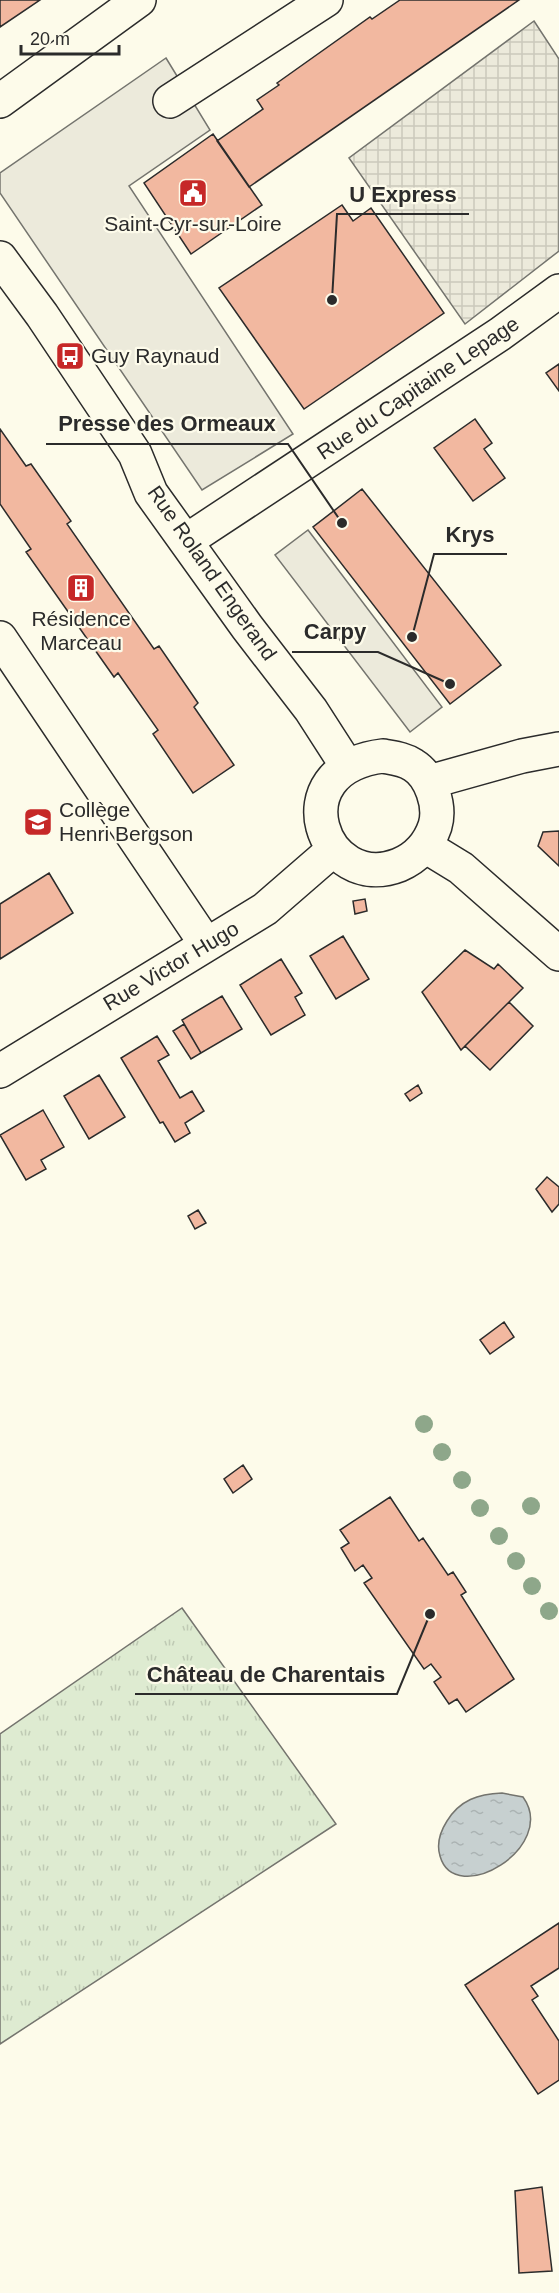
<svg xmlns="http://www.w3.org/2000/svg" width="559" height="2293" viewBox="0 0 559 2293" font-family="Helvetica,sans-serif">
<defs>
<pattern id="grass-tufts" width="24" height="20" patternUnits="userSpaceOnUse" patternTransform="scale(1.5)"><rect width="24" height="20" fill="#deebd1"/><path d="M3 7l-1-3M5 7V3M7 7l1-3M15 17l-1-3M17 17v-4M19 17l1-3" fill="none" stroke="#bfcab4"/></pattern>
<pattern id="plaza-grid" width="8" height="8" patternUnits="userSpaceOnUse" patternTransform="scale(1.5)"><rect width="8" height="8" fill="#eceadb"/><path d="M0 4h8M4 0v8" fill="none" stroke="#cbc9bc"/></pattern>
<pattern id="water-ripples" width="26" height="14" patternUnits="userSpaceOnUse" patternTransform="scale(1.5)"><rect width="26" height="14" fill="#c7d0d0"/><path d="M2 4q2-2 4 0t4 0M15 11q2-2 4 0t4 0" fill="none" stroke="#abb3b3"/></pattern>
</defs>
<rect width="100%" height="100%" fill="#fdfbea"/>
<!-- grass -->
<path fill="url(#grass-tufts)" stroke="#74746e" stroke-width="1.5" d="M182,1608L336,1824L0,2044V1734Z"/>
<!-- parking -->
<path fill="#eceadb" stroke="#74746e" stroke-width="1.5" d="M166,58L210,130L129,186L293,434L202,490L0,193V173Z
M308,530L442,707L410,732L275,555Z"/>
<!-- plaza -->
<path fill="url(#plaza-grid)" stroke="#74746e" stroke-width="1.5" d="M534,21L559,59V251L465,324L349,158Z"/>
<!-- water -->
<path fill="url(#water-ripples)" stroke="#74746e" stroke-width="1.5" d="M502,1793L523,1797C559,1847 455,1909 440,1856C436,1843 440,1832 447,1821C460,1800 478,1794 502,1793Z"/>
<!-- building -->
<path fill="#f2b8a0" stroke="#2b2b2b" stroke-width="1.5" d="M0,0H40L0,27Z
M400,0H519L249,187L217,141L263,109L257,100L279,85L277,83L370,17L372,19Z
M213,134L262,205L191,254L144,183Z
M342,205L353,221L371,208L444,313L304,409L219,288Z
M559,364V391L546,373Z
M475,419L492,443L484,449L505,478L473,501L434,448Z
M0,429L26,466L31,464L71,521L67,524L154,649L159,646L198,703L194,707L234,765L193,793L153,734L158,730L118,673L114,677L26,552L31,549L0,504Z
M362,489L501,665L450,704L313,527Z
M559,831V866L538,846L543,832Z
M49,873L73,913L0,959V904Z
M365,899L367,911L355,914L353,901Z
M343,936L369,979L336,999L310,956Z
M465,950L494,969L498,964L523,988L461,1050L422,992Z
M281,959L302,993L295,997L305,1015L271,1035L240,985Z
M222,996L242,1029L201,1053L182,1020Z
M509,1002L533,1026L490,1070L465,1046Z
M184,1024L201,1053L191,1059L173,1031Z
M157,1036L169,1055L158,1061L180,1098L192,1091L204,1111L185,1123L190,1133L175,1142L163,1122L160,1123L121,1058Z
M99,1075L125,1117L89,1139L64,1096Z
M418,1085L422,1093L410,1101L405,1094Z
M43,1110L64,1147L41,1160L46,1169L26,1180L0,1135Z
M547,1177L559,1187V1204L552,1212L536,1189Z
M198,1210L206,1223L195,1229L188,1216Z
M504,1322L514,1337L490,1354L480,1340Z
M243,1465L252,1479L233,1493L224,1479Z
M390,1497L419,1541L423,1538L448,1575L453,1572L466,1592L461,1595L514,1679L466,1712L457,1699L449,1704L434,1682L441,1677L431,1664L424,1669L364,1583L372,1578L363,1565L355,1571L341,1548L349,1543L340,1530Z
M559,1923V1968L531,1986L538,1996L532,2000L559,2041V2080L538,2094L465,1985Z
M542,2187L552,2271L519,2273L515,2191Z"/>
<g fill="none" stroke-linecap="round" stroke-linejoin="round">
<!-- minor casing -->
<g stroke="#2b2b2b" stroke-width="36">
<path id="minor" d="M0,101L139,0
M170,101L326,0
M0,258L42,315L135,454L151,493L247,627L311,710L347,766
M186,541L500,334L559,291
M0,638L206,944
M383,756C393,758 404,759 413,765C431,776 441,806 435,826C429,844 416,858 399,865C323,895 277,769 383,756Z
M429,782L522,756L559,749
M425,846L461,868L559,954
M0,1071L265,909L333,850"/>
</g>
<!-- minor -->
<use href="#minor" stroke="#fdfbea" stroke-width="33"/>
</g>
<!-- trees -->
<g fill="#8ea78a">
<circle cx="424" cy="1424" r="9"/>
<circle cx="442" cy="1452" r="9"/>
<circle cx="462" cy="1480" r="9"/>
<circle cx="531" cy="1506" r="9"/>
<circle cx="480" cy="1508" r="9"/>
<circle cx="499" cy="1536" r="9"/>
<circle cx="516" cy="1561" r="9"/>
<circle cx="532" cy="1586" r="9"/>
<circle cx="549" cy="1611" r="9"/>
</g>
<!-- icons -->
<defs>
<g id="civic-square" transform="scale(1.5)"><rect x="-9" y="-9" width="18" height="18" rx="4" fill="#c62828" stroke="#fdfbea"/><path d="M-.6-6.5H3V-4.5H.6V-3L4-1V1h2V6H-6V1h2V-1L-.6-3ZM-1.2 2.5V6h2.4V2.5Z" fill="#fff"/></g>
<g id="bus-square" transform="scale(1.5)"><rect x="-9" y="-9" width="18" height="18" rx="4" fill="#c62828" stroke="#fdfbea"/><path d="M-5-6H5V4H4V6H2V4H-2V6H-4V4H-5ZM-3.5-4V0h7V-4ZM-3.5 1.2v1.5H-2V1.2ZM2 1.2v1.5H3.5V1.2Z" fill="#fff"/></g>
<g id="building-square" transform="scale(1.5)"><rect x="-9" y="-9" width="18" height="18" rx="4" fill="#c62828" stroke="#fdfbea"/><path d="M-4-6H4V6H1V3H-1V6H-4ZM-2.5-4.3h1.7v1.8h-1.7ZM.8-4.3h1.7v1.8H.8ZM-2.5-1h1.7V.8h-1.7ZM.8-1h1.7V.8H.8Z" fill="#fff"/></g>
<g id="school-square" transform="scale(1.5)"><rect x="-9" y="-9" width="18" height="18" rx="4" fill="#c62828" stroke="#fdfbea"/><path d="M0-5L7-2L0 1L-7-2ZM-4 1L0 2.5L4 1V4Q0 6-4 4Z" fill="#fff"/></g>
</defs>
<g fill-rule="evenodd">
<use href="#civic-square" x="193" y="193"/>
<use href="#bus-square" x="70" y="356"/>
<use href="#building-square" x="81" y="588"/>
<use href="#school-square" x="38" y="822"/>
</g>
<g text-anchor="middle" stroke-width="4.5" stroke-linejoin="round" paint-order="stroke">
<!-- poi labels -->
<g font-size="21" fill="#2b2b2b" stroke="#fdfbea">
<text x="193" y="231">Saint-Cyr-sur-Loire</text>
<text x="91" y="363" text-anchor="start">Guy Raynaud</text>
<text x="81" y="626">Résidence<tspan x="81" dy="24">Marceau</tspan></text>
<text x="59" y="817" text-anchor="start">Collège<tspan x="59" dy="24">Henri Bergson</tspan></text>
</g>
<!-- street labels -->
<g font-size="21" fill="#2b2b2b" stroke="#fdfbea">
<text transform="translate(418 388) rotate(-34)" y="7">Rue du Capitaine Lepage</text>
<text transform="translate(212 573) rotate(55)" y="7">Rue Roland Engerand</text>
<text transform="translate(171 966) rotate(-31)" y="7">Rue Victor Hugo</text>
</g>
</g>
<!-- callouts -->
<path fill="none" stroke="#2b2b2b" stroke-width="2" d="M332 300L337 214H469M342 523L288 444H46M412 637L434 554H507M450 684L378 652H292M430 1614L397 1694H135"/>
<g fill="#2b2b2b" stroke="#fdfbea" stroke-width="2">
<circle cx="332" cy="300" r="6"/>
<circle cx="342" cy="523" r="6"/>
<circle cx="412" cy="637" r="6"/>
<circle cx="450" cy="684" r="6"/>
<circle cx="430" cy="1614" r="6"/>
</g>
<g font-size="22" text-anchor="middle" font-weight="bold" fill="#2b2b2b" stroke="#fdfbea" stroke-width="4.5" stroke-linejoin="round" paint-order="stroke">
<text x="403" y="202">U Express</text>
<text x="167" y="431">Presse des Ormeaux</text>
<text x="470" y="542">Krys</text>
<text x="335" y="639">Carpy</text>
<text x="266" y="1682">Château de Charentais</text>
</g>
<!-- scale -->
<path d="M21 45v9h98v-9" fill="none" stroke="#2b2b2b" stroke-width="3"/>
<text x="30" y="45" font-size="18" fill="#2b2b2b" stroke="#fdfbea" stroke-width="4.5" paint-order="stroke">20 m</text>
</svg>
